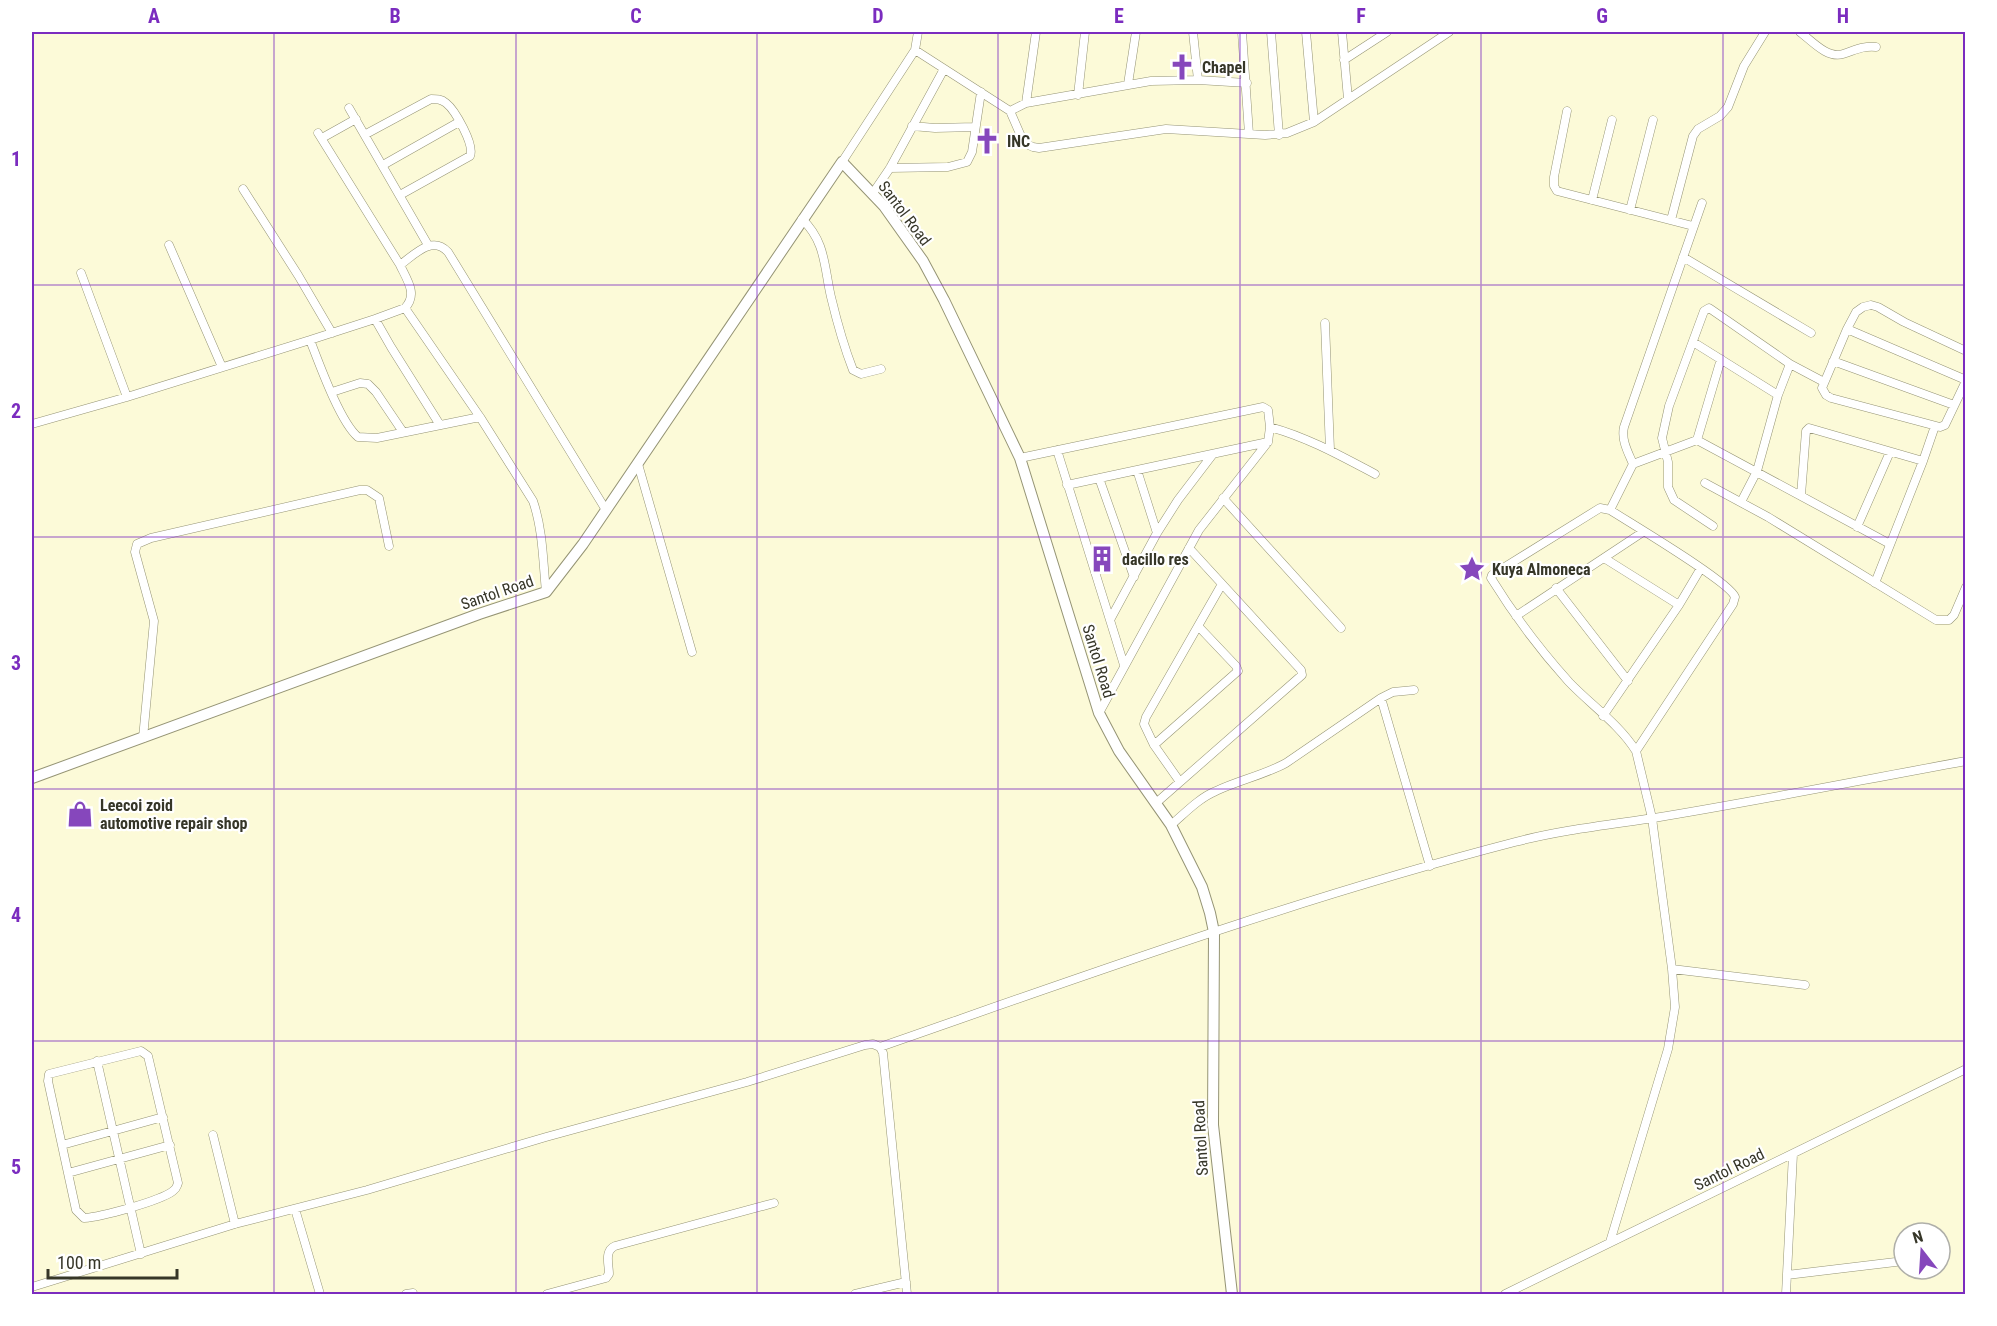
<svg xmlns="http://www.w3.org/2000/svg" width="1997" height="1326" viewBox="0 0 1997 1326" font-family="'Roboto Condensed',sans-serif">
<rect width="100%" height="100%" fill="#fcfad8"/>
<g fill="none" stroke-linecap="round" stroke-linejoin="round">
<!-- street casing -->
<g stroke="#959475" stroke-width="9">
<path id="street" d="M1193,32L1198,80
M1242,32L1249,134
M1271,32L1279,135
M1306,32L1314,122
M1342,32L1348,99
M1800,32C1811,40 1827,59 1843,54C1856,50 1861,46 1876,47
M915,50L1010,111L1024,143L1033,147L1039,148L1166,129L1265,135L1287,133L1314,122L1449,32
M1344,60L1387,32
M1128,84L1136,32
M1078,95L1085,32
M1026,103L1036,32
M349,108L428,245
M1010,111L1026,103L1151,81L1198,80L1247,83
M1567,111L1554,177V186L1557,191L1693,226
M912,126L935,128L975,127
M318,133L400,265
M366,134L431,99C437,99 441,99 446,103C455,110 475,145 470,156L400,195
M322,138L356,119
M842,162L915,50L918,32
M383,165L459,122
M890,168L948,167L967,162L972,152L981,92
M243,189L298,275L332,333
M873,193L890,168L944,69
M1592,200L1612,120
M1630,210L1653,120
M802,219C826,242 824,267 831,297C837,322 844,347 853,370L861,374L881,369
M1671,220L1693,136L1698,129L1720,116L1728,107L1744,66L1765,32
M169,245L222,367
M1683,257L1811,333
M81,273L127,397
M375,319L405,308
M1325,323L1330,450
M1847,329L1966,380
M310,340L375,319L391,347L440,425
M1693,342L1778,395
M1966,351L1904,322L1878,307L1871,305L1863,307L1856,312L1847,329L1822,388L1826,395L1831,398L1940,427L1945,425L1966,381
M1833,361L1954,405
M332,392L360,383L368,384L376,392L403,432
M32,424L127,397L310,340C319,363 340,422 358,437L377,438L480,417
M1270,427C1307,437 1341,456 1375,474
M1697,440L1721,359
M1057,450L1124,665
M1020,458L1263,407L1268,410L1270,427L1268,442L1199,530L1099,713
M1923,461L1935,426
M638,464L692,652
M1633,464L1697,440L1890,544
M1137,470L1157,533
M1099,478L1134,577
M1705,483L1768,517L1936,620H1949L1954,615L1966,587
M1067,485L1268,442
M1801,495L1806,431L1809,428L1923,461L1875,583
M1223,498L1341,628
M1741,502L1757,471L1778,395L1790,364
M1610,510L1633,464C1628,452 1621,440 1624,427L1702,203
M1713,526L1674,500L1668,487V462L1662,438L1669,406L1704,311L1709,308L1712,310L1790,364L1824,382
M1857,527L1890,452
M1604,558L1679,605
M1556,588L1628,681
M546,592C543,562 543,530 533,501L480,417L405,308C418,294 407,280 400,265C415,254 432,235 448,252L606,510
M1516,616L1643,532
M1111,618L1157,533L1178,500L1213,454
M1381,698L1430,866
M1603,716L1679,605L1701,568
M143,738L154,621L135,552L137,544L151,538L360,490H367L379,498L389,546
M1154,745L1238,671L1236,666L1199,627
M1180,782L1154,745L1144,724L1146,717L1222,584
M1156,803L1302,675L1301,670L1189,548
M1171,825C1185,813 1199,798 1216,791C1239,780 1264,775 1286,763L1381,698L1393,692L1414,690
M1672,969L1805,985
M880,1047C1090,974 1299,898 1515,842C1561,830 1607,825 1654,818C1758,801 1862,780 1966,761
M141,1051L148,1056L178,1183C176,1188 177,1188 173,1191C160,1201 101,1217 84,1218L76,1210L48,1081L49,1074Z
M97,1061L141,1254
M213,1135L235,1224
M62,1145L163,1117
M68,1173L170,1145
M295,1209L320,1294
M1610,1242L1668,1049L1675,1007L1672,969L1652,818L1636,751L1733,604L1735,597C1730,582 1630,523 1610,510L1600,508L1492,575L1491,578C1512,612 1542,652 1569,682C1591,705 1619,724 1636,751
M1787,1275L1904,1261
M32,1287L235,1224L367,1190L546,1137L747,1082L865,1045L873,1044L880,1047L883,1053L907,1294
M406,1294L413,1293
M547,1294L606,1278L609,1274C609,1264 604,1251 615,1246L774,1203
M855,1294L906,1282
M1505,1294L1966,1069
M1786,1294L1793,1154"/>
</g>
<!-- secondary casing -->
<g stroke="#959475" stroke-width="12">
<path id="secondary" d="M32,778L479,614L546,592L583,544L842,162L884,206L923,261L944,300L1020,458L1099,713L1119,751L1171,825L1202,887L1210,913L1214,932L1213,1125L1232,1294"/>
</g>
<!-- street -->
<use href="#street" stroke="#fff" stroke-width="8"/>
<!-- secondary -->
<use href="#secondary" stroke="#fff" stroke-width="10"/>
</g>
<!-- grid -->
<path fill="none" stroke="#7b2cbf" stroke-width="1.5" stroke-opacity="0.55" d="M274,32V1294M516,32V1294M757,32V1294M998,32V1294M1240,32V1294M1481,32V1294M1723,32V1294M32,285H1966M32,537H1966M32,789H1966M32,1041H1966"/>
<!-- icons -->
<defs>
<g id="church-bare" transform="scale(2.07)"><path d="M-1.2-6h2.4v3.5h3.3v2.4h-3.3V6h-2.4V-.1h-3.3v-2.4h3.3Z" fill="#8647bc" stroke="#fff" stroke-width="2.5" paint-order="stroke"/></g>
<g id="building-bare" transform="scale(2.07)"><path d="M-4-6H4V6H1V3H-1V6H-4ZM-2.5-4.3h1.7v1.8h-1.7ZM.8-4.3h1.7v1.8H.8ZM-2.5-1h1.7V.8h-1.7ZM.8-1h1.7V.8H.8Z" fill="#8647bc" stroke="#fff" stroke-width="2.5" paint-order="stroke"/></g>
<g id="sight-bare" transform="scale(2.07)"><path d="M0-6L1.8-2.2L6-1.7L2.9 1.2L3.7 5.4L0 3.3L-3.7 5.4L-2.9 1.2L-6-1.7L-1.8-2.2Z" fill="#8647bc" stroke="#fff" stroke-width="2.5" paint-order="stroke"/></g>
<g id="shop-bare" transform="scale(2.07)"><path d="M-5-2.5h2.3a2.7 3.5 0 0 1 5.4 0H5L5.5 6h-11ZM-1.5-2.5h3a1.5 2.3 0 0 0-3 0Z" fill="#8647bc" stroke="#fff" stroke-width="2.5" paint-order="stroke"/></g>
</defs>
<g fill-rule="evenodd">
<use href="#church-bare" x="1182" y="67"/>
<use href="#church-bare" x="987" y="141"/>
<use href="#building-bare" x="1102" y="559"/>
<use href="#sight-bare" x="1472" y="569"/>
<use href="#shop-bare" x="80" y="814"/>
</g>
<g text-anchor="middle" stroke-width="4.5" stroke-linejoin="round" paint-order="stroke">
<!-- poi labels -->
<g font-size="16" font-weight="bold" fill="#363628" stroke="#fff" text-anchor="start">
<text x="1202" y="73">Chapel</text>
<text x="1007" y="147">INC</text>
<text x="1122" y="565">dacillo res</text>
<text x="1492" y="575">Kuya Almoneca</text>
<text x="100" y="811">Leecoi zoid<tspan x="100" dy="18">automotive repair shop</tspan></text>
</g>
<!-- street labels -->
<g font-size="16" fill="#363628" stroke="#fff">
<text transform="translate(905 213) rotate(53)" y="6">Santol Road</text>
<text transform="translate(497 592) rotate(-19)" y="6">Santol Road</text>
<text transform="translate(1099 661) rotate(73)" y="6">Santol Road</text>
<text transform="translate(1200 1138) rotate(-93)" y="6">Santol Road</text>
<text transform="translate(1729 1169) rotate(-26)" y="6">Santol Road</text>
</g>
</g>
<!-- border -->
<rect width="1997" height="1326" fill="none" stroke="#ffffff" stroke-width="66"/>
<!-- north arrow -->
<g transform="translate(1922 1251) rotate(343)"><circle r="28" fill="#ffffff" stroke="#afafa9" stroke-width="1.5"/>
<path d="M0-4.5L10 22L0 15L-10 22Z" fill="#8647bc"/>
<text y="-9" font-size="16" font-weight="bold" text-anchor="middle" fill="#363628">N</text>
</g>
<!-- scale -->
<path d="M48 1269v9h129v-9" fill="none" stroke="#363628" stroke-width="3"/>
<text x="57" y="1269" font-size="18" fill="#363628" stroke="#ffffff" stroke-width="4.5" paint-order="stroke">100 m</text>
<rect x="33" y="33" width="1931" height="1260" fill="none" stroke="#7b2cbf" stroke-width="2"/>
<g font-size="20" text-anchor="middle" font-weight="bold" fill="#7b2cbf">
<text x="154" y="23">A</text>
<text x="395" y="23">B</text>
<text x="636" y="23">C</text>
<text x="878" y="23">D</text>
<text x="1119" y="23">E</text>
<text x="1361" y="23">F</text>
<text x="1602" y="23">G</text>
<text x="1843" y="23">H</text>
<text x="16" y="166">1</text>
<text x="16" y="418">2</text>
<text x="16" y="670">3</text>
<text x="16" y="922">4</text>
<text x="16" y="1174">5</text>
</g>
</svg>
